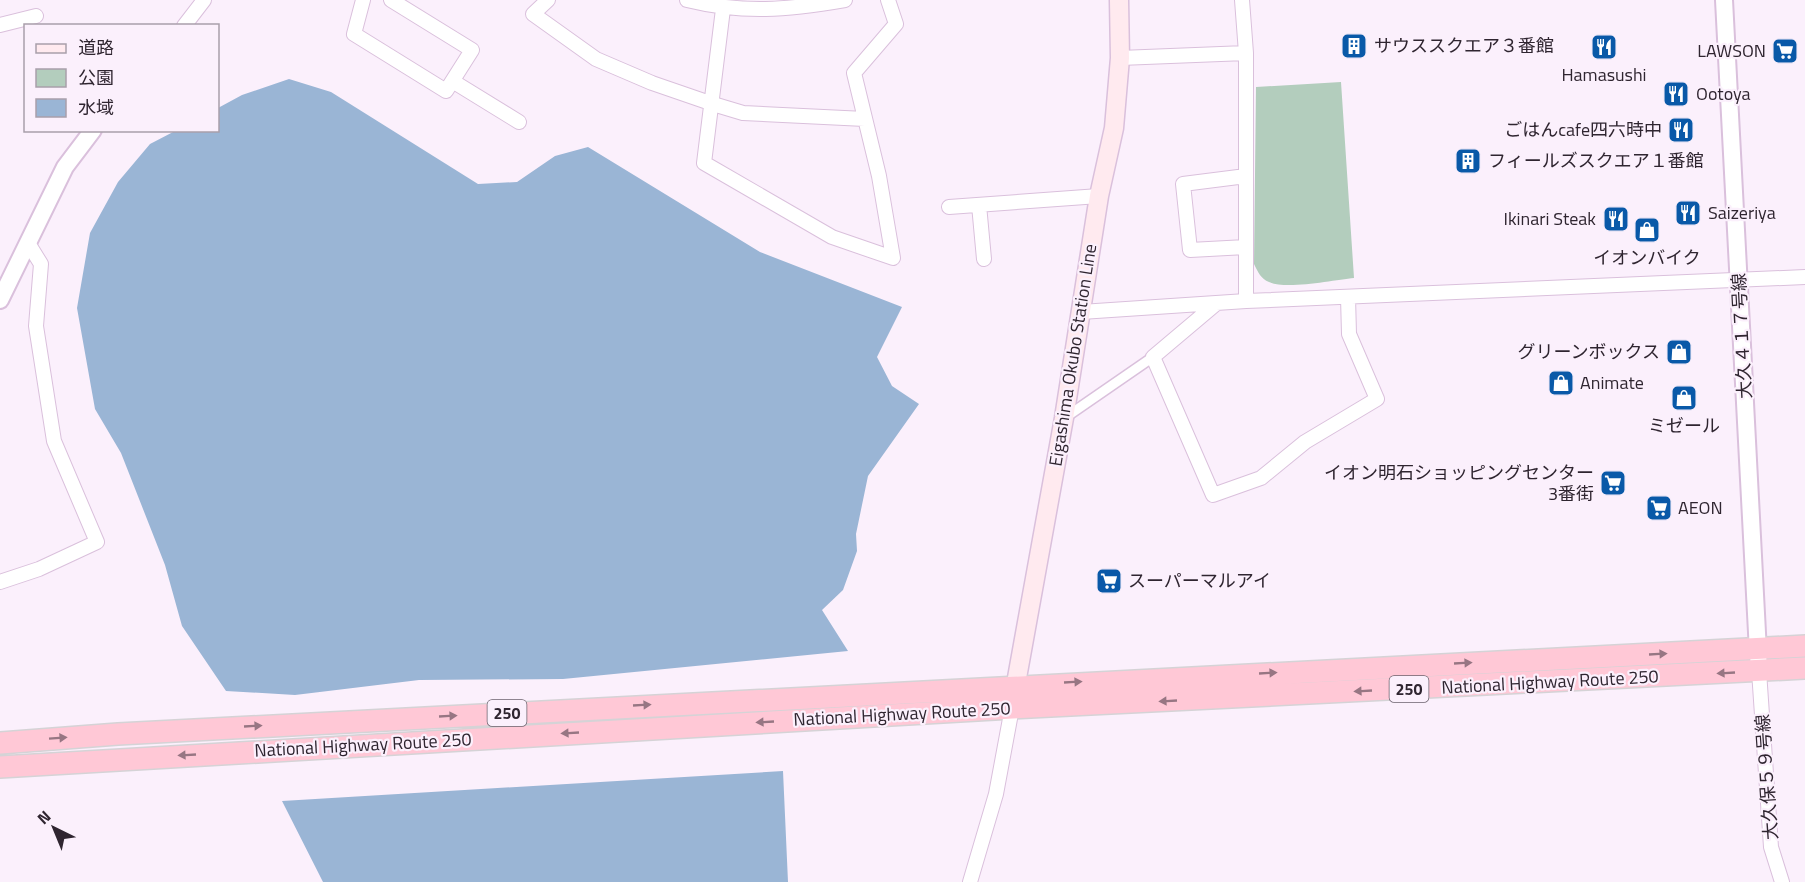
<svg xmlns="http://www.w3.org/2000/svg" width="1805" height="882" viewBox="0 0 1805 882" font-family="'Titillium Web','Noto Sans JP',sans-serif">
<rect width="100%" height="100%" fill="#fbf0fc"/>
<!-- green -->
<path fill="#b3cdbd" d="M1341,82L1354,278C1334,280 1286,290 1269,282C1261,279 1258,272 1254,264L1256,87Z"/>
<!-- water -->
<path fill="#9ab5d5" d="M289,79L331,92L478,184L517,182L555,156L588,147L760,252L902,307L877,357L892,386L919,404L868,476L856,534L857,551L843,590L822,610L848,651L563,679L419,680L295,695L226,691L182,626L165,565L121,453L95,409L77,308L90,233L118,182L150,144L175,131L218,130V108L242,95Z
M783,771L788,882H323L282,801Z"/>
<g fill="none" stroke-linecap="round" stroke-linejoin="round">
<!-- pedestrian casing -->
<g stroke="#dac0dc" stroke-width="12">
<path id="pedestrian" d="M1066,417L1153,357"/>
</g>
<!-- minor casing -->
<g stroke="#dac0dc" stroke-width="16">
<path id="minor" d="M363,0L354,34L446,91L472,50L391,0
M548,0L533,14L596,59L652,83L713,104L743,113L865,119
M687,0C744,14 787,10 845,0
M1242,0L1246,53V301
M723,9L704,163L832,237L893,258L879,176L854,73L896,24L888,0
M0,25L36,16
M184,26L204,0
M1120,58L1246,53
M454,82L519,122
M979,205L984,259
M949,207L1099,196
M1246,247L1190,250L1183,184L1246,176
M1217,303L1153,357L1213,495L1261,478L1305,442L1377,399L1349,334L1348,297
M1081,312L1246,301L1805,277
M0,582L39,569L97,542L54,441L36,326L41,264L28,243
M1759,671L1771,847L1782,882
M970,882L996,794L1012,708"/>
</g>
<!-- tertiary casing -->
<g stroke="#dac0dc" stroke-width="20">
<path id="tertiary" d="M1724,0L1759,671
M0,300L65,167L93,130"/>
</g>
<!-- secondary casing -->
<g stroke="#dac0dc" stroke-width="21">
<path id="secondary" d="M1013,700L1064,418L1099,196L1114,128L1120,58L1119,0"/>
</g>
<!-- trunk casing -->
<g stroke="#d5d3d6" stroke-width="24">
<path id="trunk" d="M0,743L118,734L1805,646
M0,767L1012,708L1805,668"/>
</g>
<!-- pedestrian -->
<use href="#pedestrian" stroke="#fff" stroke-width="9"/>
<!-- minor -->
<use href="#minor" stroke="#fff" stroke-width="14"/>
<!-- tertiary -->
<use href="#tertiary" stroke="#fff" stroke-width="16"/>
<!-- secondary -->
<use href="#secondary" stroke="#ffeaef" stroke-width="18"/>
<!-- trunk -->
<use href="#trunk" stroke="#ffc8d6" stroke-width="21"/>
</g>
<!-- one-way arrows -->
<defs><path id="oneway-solid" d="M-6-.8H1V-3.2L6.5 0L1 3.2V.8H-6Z" transform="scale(1.5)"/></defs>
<g fill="#977683">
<use href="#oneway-solid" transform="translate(1658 654) rotate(-3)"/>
<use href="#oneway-solid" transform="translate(1463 663) rotate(-3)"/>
<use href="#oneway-solid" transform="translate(1268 673) rotate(-3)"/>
<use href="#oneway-solid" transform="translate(1726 673) rotate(177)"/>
<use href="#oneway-solid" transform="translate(1073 682) rotate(-3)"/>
<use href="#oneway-solid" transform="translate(1363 691) rotate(177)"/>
<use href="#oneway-solid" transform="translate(1168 701) rotate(177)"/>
<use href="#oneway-solid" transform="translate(642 705) rotate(-3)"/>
<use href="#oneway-solid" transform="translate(448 716) rotate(-3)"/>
<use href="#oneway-solid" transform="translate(765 722) rotate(177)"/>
<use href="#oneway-solid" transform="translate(253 726) rotate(-3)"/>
<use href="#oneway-solid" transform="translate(570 733) rotate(177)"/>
<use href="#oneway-solid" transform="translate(58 738) rotate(-4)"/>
<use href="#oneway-solid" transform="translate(187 755) rotate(177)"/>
</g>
<!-- icons -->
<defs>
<g id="building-square" transform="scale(1.35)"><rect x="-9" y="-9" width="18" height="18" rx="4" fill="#0959a8" stroke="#fbf0fc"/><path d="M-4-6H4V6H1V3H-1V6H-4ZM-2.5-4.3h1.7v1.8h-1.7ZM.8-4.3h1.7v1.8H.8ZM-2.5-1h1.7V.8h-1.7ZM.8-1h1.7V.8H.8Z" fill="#fff"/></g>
<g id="restaurant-square" transform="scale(1.35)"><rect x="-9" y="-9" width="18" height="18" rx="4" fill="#0959a8" stroke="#fbf0fc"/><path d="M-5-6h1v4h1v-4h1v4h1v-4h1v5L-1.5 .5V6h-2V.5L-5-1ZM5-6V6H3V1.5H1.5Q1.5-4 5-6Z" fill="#fff"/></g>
<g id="supermarket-square" transform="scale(1.35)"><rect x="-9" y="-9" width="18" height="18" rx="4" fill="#0959a8" stroke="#fbf0fc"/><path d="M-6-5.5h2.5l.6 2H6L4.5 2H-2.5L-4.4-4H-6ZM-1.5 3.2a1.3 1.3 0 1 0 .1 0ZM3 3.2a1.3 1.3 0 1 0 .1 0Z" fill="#fff"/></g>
<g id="shop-square" transform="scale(1.35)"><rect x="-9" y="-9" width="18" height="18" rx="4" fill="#0959a8" stroke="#fbf0fc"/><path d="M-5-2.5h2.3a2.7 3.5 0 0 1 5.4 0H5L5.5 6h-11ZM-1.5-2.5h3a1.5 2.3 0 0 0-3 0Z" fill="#fff"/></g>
</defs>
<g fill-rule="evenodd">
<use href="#building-square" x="1354" y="46"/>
<use href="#restaurant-square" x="1604" y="47"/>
<use href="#supermarket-square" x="1785" y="51"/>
<use href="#restaurant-square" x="1676" y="94"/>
<use href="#restaurant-square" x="1681" y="130"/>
<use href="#building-square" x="1468" y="161"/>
<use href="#restaurant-square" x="1688" y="213"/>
<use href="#restaurant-square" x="1616" y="219"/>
<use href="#shop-square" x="1647" y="230"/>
<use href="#shop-square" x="1679" y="352"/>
<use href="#shop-square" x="1561" y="383"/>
<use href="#shop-square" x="1684" y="398"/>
<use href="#supermarket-square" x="1613" y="483"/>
<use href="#supermarket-square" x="1659" y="508"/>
<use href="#supermarket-square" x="1109" y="581"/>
</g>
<g text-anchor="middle" stroke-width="4.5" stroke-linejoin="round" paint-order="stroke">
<!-- shield labels -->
<g fill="#fbf0fc" stroke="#6c626d" stroke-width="1.5">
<rect x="1389.5" y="676" width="39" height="26" rx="4.5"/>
<rect x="487.5" y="700" width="39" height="26" rx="4.5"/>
</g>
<g font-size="16" font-weight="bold" fill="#2f2530">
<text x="1409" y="695">250</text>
<text x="507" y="719">250</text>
</g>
<!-- poi labels -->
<g font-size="18" fill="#2f2530" stroke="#fbf0fc" text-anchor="start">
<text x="1374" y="52">サウススクエア３番館</text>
<text x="1766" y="57" text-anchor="end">LAWSON</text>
<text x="1604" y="81" text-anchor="middle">Hamasushi</text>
<text x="1696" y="100">Ootoya</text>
<text x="1662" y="136" text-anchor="end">ごはんcafe四六時中</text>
<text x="1488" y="167">フィールズスクエア１番館</text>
<text x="1708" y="219">Saizeriya</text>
<text x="1596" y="225" text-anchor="end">Ikinari Steak</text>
<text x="1647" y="264" text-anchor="middle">イオンバイク</text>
<text x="1660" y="358" text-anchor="end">グリーンボックス</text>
<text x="1580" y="389">Animate</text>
<text x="1684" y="432" text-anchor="middle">ミゼール</text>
<text x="1594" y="479" text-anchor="end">イオン明石ショッピングセンター<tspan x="1594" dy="21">3番街</tspan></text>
<text x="1678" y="514">AEON</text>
<text x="1128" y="587">スーパーマルアイ</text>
</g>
<!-- street labels -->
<g font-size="18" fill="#2f2530" stroke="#fbf0fc">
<text transform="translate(1742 336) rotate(-93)" y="6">大久４１７号線</text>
<text transform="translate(1073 355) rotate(-81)" y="6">Eigashima Okubo Station Line</text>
<text transform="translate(1550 682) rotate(-3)" y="6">National Highway Route 250</text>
<text transform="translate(902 714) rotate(-3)" y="6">National Highway Route 250</text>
<text transform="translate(363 745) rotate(-3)" y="6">National Highway Route 250</text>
<text transform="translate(1767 777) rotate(-94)" y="6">大久保５９号線</text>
</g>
</g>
<!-- legend -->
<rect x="24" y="24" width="195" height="108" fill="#fbf0fc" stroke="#a99faa" stroke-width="1.5"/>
<rect x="36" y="44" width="30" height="9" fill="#ffeaef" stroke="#a99faa" stroke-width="1.5"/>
<text x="78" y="54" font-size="18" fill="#2f2530">道路</text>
<rect x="36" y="69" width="30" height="18" fill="#b3cdbd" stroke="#a99faa" stroke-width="1.5"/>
<text x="78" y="84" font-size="18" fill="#2f2530">公園</text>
<rect x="36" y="99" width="30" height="18" fill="#9ab5d5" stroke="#a99faa" stroke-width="1.5"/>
<text x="78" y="114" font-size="18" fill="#2f2530">水域</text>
<!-- north arrow -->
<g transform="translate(54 828) rotate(317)" stroke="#fbf0fc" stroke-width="4.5" paint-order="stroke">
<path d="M0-4.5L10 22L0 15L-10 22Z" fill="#2f2530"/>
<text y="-9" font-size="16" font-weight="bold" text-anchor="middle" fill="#2f2530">N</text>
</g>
</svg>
